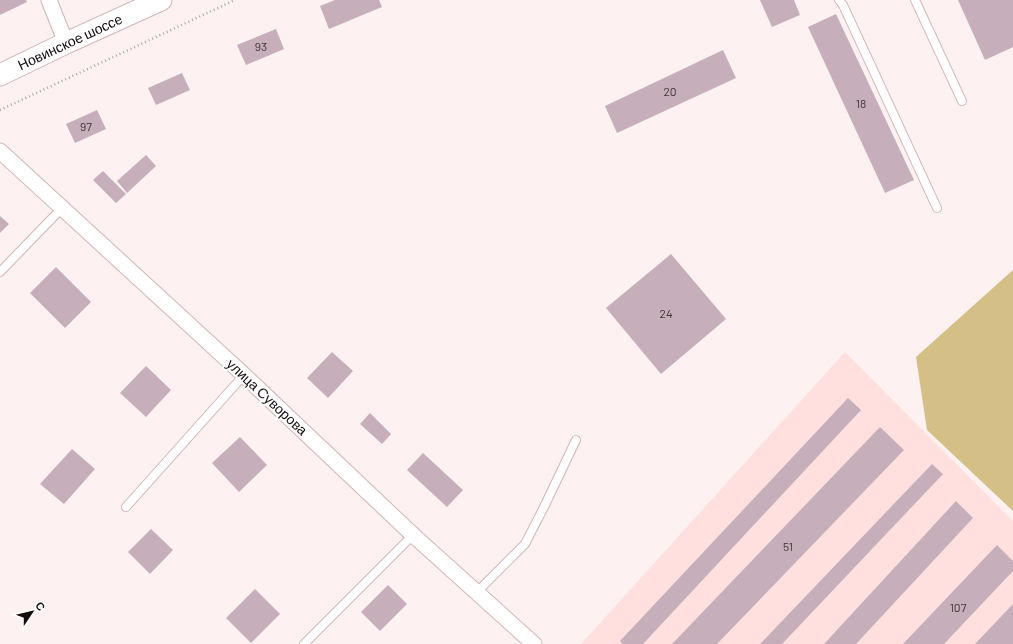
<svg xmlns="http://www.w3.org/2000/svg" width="1013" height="644" viewBox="0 0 1013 644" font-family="Barlow,sans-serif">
<rect width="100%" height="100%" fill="#fdf1f1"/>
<!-- built -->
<path fill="#ffe0df" d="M845,352L1013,521V644H581Z"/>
<!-- forest -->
<path fill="#d4bf86" d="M1013,270V511L927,430L916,357Z"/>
<!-- building -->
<path fill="#c6aeba" d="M0,0H26L27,2L0,15Z
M335,0H379L382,7L329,29L320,6Z
M760,0H794L800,15L772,27Z
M958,0H1013V47L985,60Z
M836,14L914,180L885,193L808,27Z
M276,29L284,49L246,65L237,45Z
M723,50L736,78L617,133L605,106Z
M182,73L190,90L156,105L148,88Z
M97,110L106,129L75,143L66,124Z
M146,155L156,166L127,193L117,181Z
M103,171L126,194L116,203L93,180Z
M0,216L9,224L0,233Z
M671,254L726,319L661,374L606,308Z
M56,267L91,302L65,328L30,293Z
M332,352L353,371L328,398L307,378Z
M146,366L171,390L146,417L120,393Z
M848,398L861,410L643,644H623L620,641Z
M370,413L391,434L382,444L360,424Z
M880,427L904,450L717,644H672Z
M240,437L267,465L239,492L212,463Z
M72,449L95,469L64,504L40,484Z
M423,453L463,490L447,507L407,470Z
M932,464L943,474L782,644H760Z
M956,501L973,518L856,644H824Z
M151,529L173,550L150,574L128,552Z
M997,545L1013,561V571L944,644H903Z
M388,585L407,604L380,631L361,612Z
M255,589L280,614L251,643L226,618Z
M1013,604V644H975Z"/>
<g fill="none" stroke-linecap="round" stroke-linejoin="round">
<!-- lane casing -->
<g stroke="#d2b5b4" stroke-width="10">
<path id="lane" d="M839,0L843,5L937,208
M915,0L962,101
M0,272L62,208
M126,507L244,375
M477,592L525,544L544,507L576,440
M304,644L413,535"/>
</g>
<!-- street casing -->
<g stroke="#d2b5b4" stroke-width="17">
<path id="street" d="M49,0L66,43
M0,151L244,375L413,535L534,644"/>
</g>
<!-- secondary casing -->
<g stroke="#d2b5b4" stroke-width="23">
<path id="secondary" d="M0,75L66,43L161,0"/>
</g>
<!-- path -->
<path stroke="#aea3a3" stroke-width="2.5" stroke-dasharray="1 3" stroke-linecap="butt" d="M0,110L235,0"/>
<!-- lane -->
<use href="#lane" stroke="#fff" stroke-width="8"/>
<!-- street -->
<use href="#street" stroke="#fff" stroke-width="15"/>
<!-- secondary -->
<use href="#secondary" stroke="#fff" stroke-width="21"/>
</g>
<g text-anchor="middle" stroke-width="4" stroke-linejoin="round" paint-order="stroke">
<!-- number labels -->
<g font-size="12" fill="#403437">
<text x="261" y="51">93</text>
<text x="670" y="96">20</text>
<text x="861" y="108">18</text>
<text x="86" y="131">97</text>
<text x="666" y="318">24</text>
<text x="788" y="551">51</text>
<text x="958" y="612">107</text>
</g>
<!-- street labels -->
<g font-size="14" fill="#140b0b" stroke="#fff">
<text transform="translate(70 42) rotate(-25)" y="5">Новинское шоссе</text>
<text transform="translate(267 397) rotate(43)" y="5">улица Суворова</text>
</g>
</g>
<!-- north arrow -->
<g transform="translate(32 612) rotate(55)" stroke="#ffffff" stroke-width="3" paint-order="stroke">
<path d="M0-3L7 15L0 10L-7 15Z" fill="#140b0b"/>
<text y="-6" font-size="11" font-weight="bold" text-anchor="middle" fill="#140b0b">С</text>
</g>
</svg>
